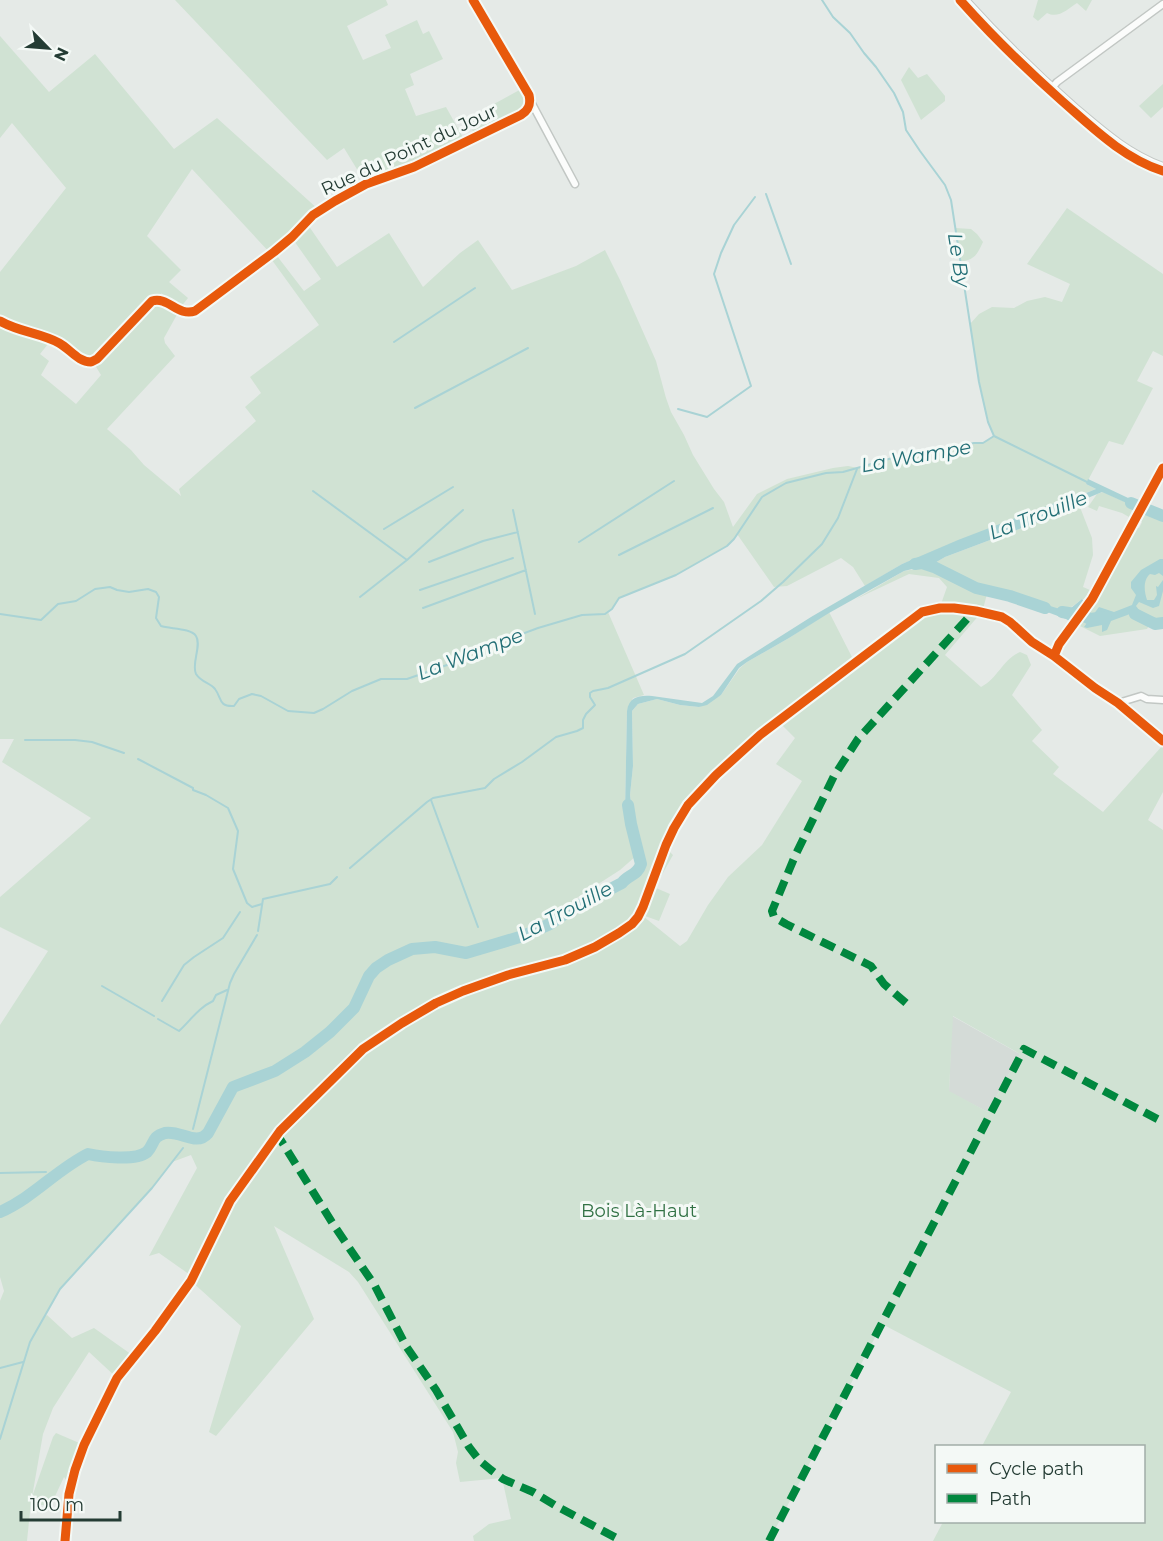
<svg xmlns="http://www.w3.org/2000/svg" width="1163" height="1541" viewBox="0 0 1163 1541" font-family="Montserrat,sans-serif">
<rect width="100%" height="100%" fill="#e5eae7"/>
<!-- built -->
<path fill="#d4dbd7" d="M952,1016L1020,1054L988,1112L949,1092Z"/>
<!-- green -->
<path fill="#d0e2d3" fill-rule="evenodd" d="M175,0H386L388,5L347,26L363,60L391,48L385,35L417,20L423,34L429,31L443,59L410,74L414,85L405,89L416,116L446,107L465,141L366,184L344,148L327,160Z
M1038,0H1092L1086,11L1077,3C1068,9 1058,19 1047,13L1038,21L1033,17Z
M0,36L49,92L95,54L174,149L217,118L319,210L306,222L337,267L389,233L423,287L460,253L478,240L512,290L576,266L605,250L620,280L656,361L666,398L671,412L684,435L693,455L714,489L724,502L733,527L757,494L787,479L833,468L848,466L858,468L910,453L946,449L974,443H983L994,436C980,401 976,361 970,324L979,314L992,307L1014,308L1027,301L1045,297L1062,302L1070,284L1027,264L1067,208L1163,274V356L1153,351L1137,381L1153,388L1123,445L1109,441L1086,484L1096,489L902,564L865,586L853,567L841,558L787,586L774,587L737,534L734,539L727,546L676,575L619,598L612,609L608,612L644,695L633,698L627,711L625,812L629,822L633,820L630,795L633,766L632,711L638,704L657,699L680,705L699,707L721,695L740,668L747,662L789,638L829,612L853,659L816,689L758,732L694,794L679,813L663,845L673,855L655,887L643,916L680,946L687,941L708,905L728,877L762,845L802,781L776,764L795,738L781,724C818,697 852,667 889,640C903,630 916,617 933,612H973L980,614L945,655L981,687C998,678 1003,659 1020,652L1027,655L1031,665L1012,695L1042,730L1032,741L1059,767L1053,774L1103,812L1163,745V792L1148,820L1163,830V1541H933L943,1522H1144V1446H982L1011,1392L882,1324L769,1541H474L473,1536L489,1524L511,1519L502,1478L460,1482L456,1463L458,1452L453,1432L358,1282L349,1272L274,1226L314,1319L216,1436L209,1432L241,1326L191,1281L193,1277L159,1253L149,1256L197,1168L191,1155L172,1162L152,1188L60,1289L44,1317L47,1315L72,1338L94,1328L135,1357L117,1378L89,1352L53,1408L43,1434L32,1497L53,1437L56,1433L84,1445L71,1486L64,1477L50,1507L31,1502L27,1541H0V1301L4,1291L0,1277V1025L48,951L0,927V897L91,818L2,762L14,739H0V272L66,188L12,123L0,138ZM192,169L271,254L269,256L319,325L250,377L261,393L245,407L256,421L179,489L181,496L144,465L131,450L107,429L175,356L165,343L164,338L179,311L164,301L161,293L180,308L188,298L169,282L181,270L147,236ZM292,238L321,279L304,291L274,252ZM52,339L93,362L101,375L76,404L41,375L49,361L40,354ZM645,855L641,872L621,886L610,888L578,905L575,899L620,870L636,856ZM953,1016L1020,1054L988,1112L949,1091Z
M909,67L918,78L927,74L945,96V101L921,120L901,80Z
M1163,84V107L1151,118L1139,106Z
M525,87L528,108L475,137L468,118Z
M955,228L971,229L977,234L983,242C977,255 975,259 961,262Z
M1103,492L1134,506L1129,517L1122,513L1099,506L1097,511L1088,507L1097,494Z
M1078,502L1092,538L1093,555L1083,587L1090,590L1084,599H1082C1071,607 1070,611 1055,608L974,584L962,579L948,569L933,564L945,557L1062,513L1064,508Z
M1145,511L1163,519V618L1153,619L1147,629L1100,636L1076,624L1089,605L1097,597L1134,526L1139,528L1142,522L1138,520Z
M922,568L940,572L987,594L983,609L955,604H941L947,587L939,578L909,574L856,599L904,571Z
M656,888L670,894L659,921L645,916Z"/>
<!-- water -->
<path fill="#a9d3d5" d="M1088,479L1143,505L1140,509L1102,492L1064,508L1062,513L945,557L933,564L904,571L829,613L789,638L747,662L739,668L721,695L707,705L699,707L680,705L657,699L638,704L632,711L633,766L630,795L633,821L629,822L625,812L627,711C629,697 639,695 652,696L702,703L713,696L737,664L811,617L890,571L902,564L958,540L1060,501L1061,503L1096,489L1086,484Z
M1160,559H1163V576L1159,573L1155,575L1150,574C1143,580 1144,591 1147,600H1154L1157,595L1156,586L1158,587L1163,580V591L1159,606L1153,608L1139,602L1136,606L1139,610L1151,617L1148,623L1130,614L1111,621L1107,630L1102,632V625L1087,628L1084,627L1099,607L1114,612L1132,605L1136,595L1131,588V582L1141,570Z
M1082,599L1086,603L1072,623L1066,619L1031,606V600L1063,610L1071,608Z"/>
<g fill="none" stroke-linecap="round" stroke-linejoin="round">
<!-- stream -->
<path stroke="#a9d3d5" stroke-width="2" d="M822,0L833,17L850,33L864,53L876,67L894,93L903,112L906,130L920,151L945,185L951,200L979,382L988,422L994,436L1087,482
M766,194L791,264
M394,342L475,288
M415,408L528,348
M678,409L707,417L751,386L714,274L721,253L734,225L755,197
M313,491L407,560
M513,510L535,614
M384,529L453,487
M579,542L674,481
M619,555L713,508
M429,562L483,541L518,532
M420,590L513,558
M360,597L407,560L463,510
M423,608L526,570
M0,614L41,620L58,604L76,601L95,589L110,587L117,590L129,592L148,589L156,592L159,597L156,618L161,626C170,629 191,628 196,636C202,645 191,664 196,674C201,682 210,683 215,689C222,698 218,707 234,706L239,699L252,694L261,696L288,711L314,713L323,709L352,691L381,679H407L447,665L469,654L538,628L582,615L605,614L612,609L619,598L676,575L727,546L734,539L762,497L786,483L826,473L843,472L910,453L946,449L974,443H983L994,436
M25,740H75L92,742L124,753
M138,759L193,788V790L206,795L228,808L238,831L233,869L247,903L252,907L262,904
M431,800L478,927
M350,868L427,802L433,798L485,788L494,779L522,762L556,737L577,731L583,728V720L586,714L595,705L590,697V693L593,691L608,688L685,654L761,601L783,582L822,544L838,518L857,469
M258,931L263,899L330,884L337,877
M102,986L154,1016
M162,1001L184,965L194,957L223,938L240,912
M158,1019L179,1031C191,1020 198,1008 213,1001L216,995L227,990
M193,1129L230,983L234,974L257,935
M0,1173L46,1172
M0,1368L23,1362
M0,1439L30,1342L60,1289L152,1188L183,1148"/>
<!-- river -->
<path stroke="#a9d3d5" stroke-width="12" d="M1131,503L1163,516
M915,564L922,563L934,567L976,588L1010,596L1045,608
M1062,612L1082,615L1090,619L1106,617
M1135,614L1155,624L1163,623
M0,1212C34,1197 56,1170 88,1154C101,1157 136,1161 147,1152C155,1144 151,1137 165,1133C181,1130 196,1147 208,1133L233,1087L275,1071L305,1052L330,1032L354,1008L369,976L376,968L388,960L412,949L435,947L466,953L523,936L550,924L570,910L622,883C628,875 638,875 641,864L631,824L628,805"/>
<!-- minor casing -->
<g stroke="#c2c7c4" stroke-width="9">
<path id="minor" d="M1052,88L1057,82L1163,4
M530,100L575,184
M1118,703L1141,696L1147,699L1163,700
M666,845L674,828L688,805L726,765L760,735L922,612L940,608H954L976,611L1002,617L1010,622L1032,642L1054,656
M65,1541L69,1494L75,1470L84,1445L112,1388L117,1378L155,1331L191,1281L230,1201L277,1134"/>
</g>
<!-- tertiary casing -->
<g stroke="#c2c7c4" stroke-width="10">
<path id="tertiary" d="M965,0C1000,39 1037,75 1076,109C1103,132 1129,155 1163,167
M0,321C19,332 41,333 59,343C70,349 78,362 91,362L97,359L152,301C168,296 178,317 195,311L274,252L292,237L313,215L335,201L366,184L414,167L521,115C529,110 531,104 529,95L473,0
M1088,604L1163,468
M1074,624L1059,644L1054,656L1095,688L1118,703L1163,741"/>
</g>
<!-- minor -->
<use href="#minor" stroke="#fbfcfb" stroke-width="6"/>
<!-- tertiary -->
<use href="#tertiary" stroke="#fbfcfb" stroke-width="8"/>
<!-- quiet -->
<path stroke="#00873e" stroke-width="8" stroke-dasharray="15 8" stroke-linecap="butt" d="M906,1003L884,984L871,966L786,924L774,917L772,911L795,856L834,776L858,739L967,619
M279,1132L277,1134L333,1224L375,1286L406,1346L436,1390L469,1447L479,1460L491,1470L503,1479L533,1492L558,1507L622,1541
M769,1541L1024,1049L1163,1122"/>
<!-- cycleway casing -->
<g stroke="#f4f9f6" stroke-width="13">
<path id="cycleway" d="M960,0C992,36 1026,69 1062,101C1093,128 1123,158 1163,171
M0,321C19,332 41,333 59,343C70,349 78,362 91,362L97,359L152,301C168,296 178,317 195,311L274,252L292,237L313,215L335,201L366,184L414,167L521,115C529,110 531,104 529,95L473,0
M1054,656L1059,644L1092,599L1163,468
M65,1541L69,1494L75,1470L84,1445L112,1388L117,1378L155,1331L191,1281L230,1201L280,1131L363,1049L402,1023L436,1003L463,991L508,975L565,960L595,947L619,933L632,924L638,917L643,907L666,845L674,828L688,805L716,775L760,735L922,612L940,608H954L976,611L1002,617L1010,622L1032,642L1054,656L1095,688L1118,703L1163,741"/>
</g>
<!-- cycleway -->
<use href="#cycleway" stroke="#e8590c" stroke-width="9"/>
</g>
<g text-anchor="middle" stroke-width="6" stroke-linejoin="round" paint-order="stroke">
<!-- street labels -->
<g font-size="18" fill="#243c34" stroke="#f4f9f6">
<text transform="translate(409 150) rotate(-25)" y="6">Rue du Point du Jour</text>
</g>
<!-- park labels -->
<g font-size="18" fill="#317144" stroke="#f4f9f6">
<text x="639" y="1217">Bois Là-Haut</text>
</g>
<!-- water labels -->
<g font-size="20" font-style="italic" fill="#226e75" stroke="#f4f9f6">
<text transform="translate(959 260) rotate(81)" y="7">Le By</text>
<text transform="translate(916 456) rotate(-10)" y="7">La Wampe</text>
<text transform="translate(1038 515) rotate(-21)" y="7">La Trouille</text>
<text transform="translate(470 654) rotate(-21)" y="7">La Wampe</text>
<text transform="translate(565 911) rotate(-28)" y="7">La Trouille</text>
</g>
</g>
<!-- legend -->
<rect x="935" y="1445" width="210" height="78" fill="#f4f9f6" stroke="#a1ada8" stroke-width="1.5"/>
<rect x="947" y="1464" width="30" height="9" fill="#e8590c" stroke="#a1ada8" stroke-width="1.5"/>
<text x="989" y="1475" font-size="18" fill="#243c34">Cycle path</text>
<rect x="947" y="1494" width="30" height="9" fill="#00873e" stroke="#a1ada8" stroke-width="1.5"/>
<text x="989" y="1505" font-size="18" fill="#243c34">Path</text>
<!-- north arrow -->
<g transform="translate(48 48) rotate(115)" stroke="#f4f9f6" stroke-width="4.5" paint-order="stroke">
<path d="M0-4.5L10 22L0 15L-10 22Z" fill="#243c34"/>
<text y="-9" font-size="16" font-weight="bold" text-anchor="middle" fill="#243c34">N</text>
</g>
<!-- scale -->
<path d="M21 1511v9h99v-9" fill="none" stroke="#243c34" stroke-width="3"/>
<text x="30" y="1511" font-size="18" fill="#243c34" stroke="#f4f9f6" stroke-width="4.5" paint-order="stroke">100 m</text>
</svg>
